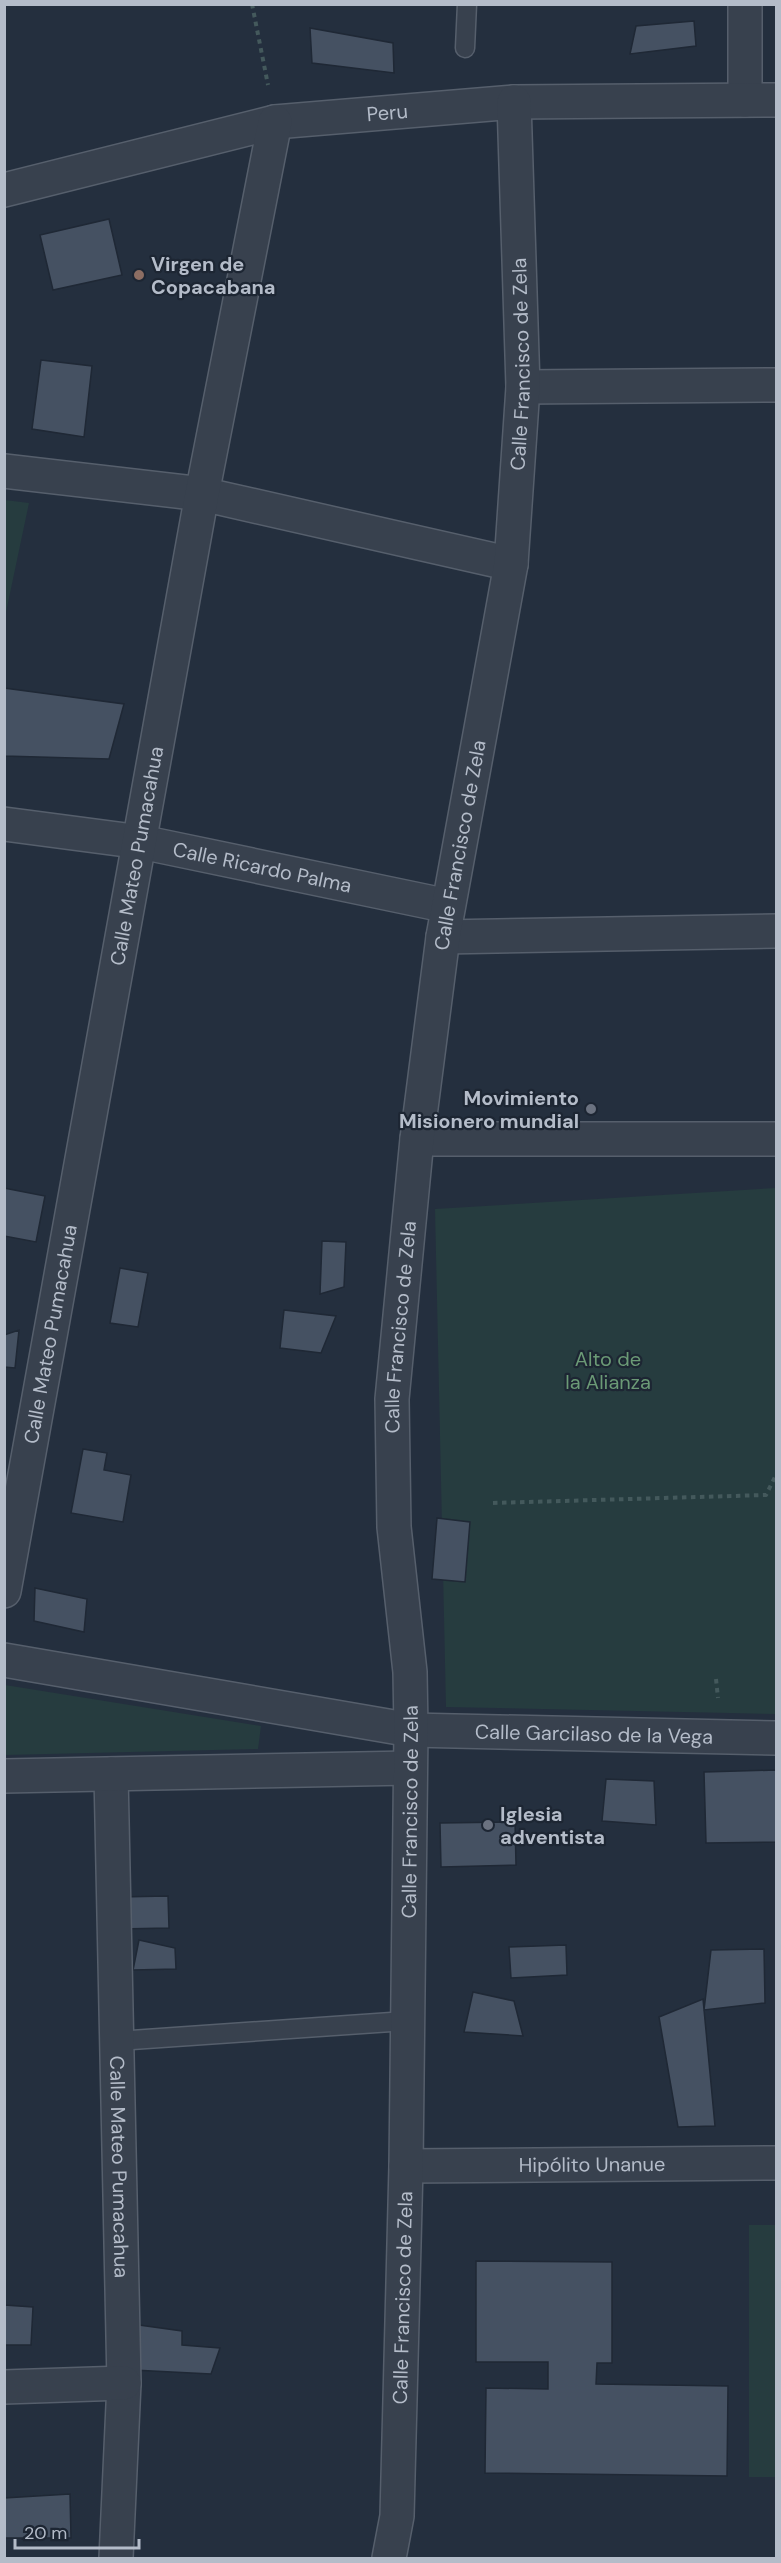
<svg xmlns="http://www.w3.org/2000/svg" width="781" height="2563" viewBox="0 0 781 2563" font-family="'DM Sans',sans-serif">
<rect width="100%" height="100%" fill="#242f3e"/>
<!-- green -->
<path fill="#263c3f" d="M5,500L29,503L5,617L4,500Z
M776,1188V1714L446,1707L435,1209Z
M5,1685L261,1726L258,1749L5,1755Z
M749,2225H776V2477H749Z"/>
<!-- building -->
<path fill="#455162" stroke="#1f2835" stroke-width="1.5" d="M694,21L696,46L630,54L636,26Z
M310,28L393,43L394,73L312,63Z
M109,219L122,275L53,290L40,235Z
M41,360L92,366L84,437L32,429Z
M4,688L124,704L109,759L4,756Z
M4,1188L45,1196L36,1242L4,1236Z
M322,1241L346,1242L344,1287L320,1294Z
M120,1268L148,1273L138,1327L110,1323Z
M284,1310L336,1316L321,1353L280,1348Z
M19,1330L15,1368L4,1367V1335Z
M83,1449L107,1453L104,1470L131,1475L123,1522L71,1513Z
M437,1518L470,1522L465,1582L432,1579Z
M35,1588L87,1599L84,1632L34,1621Z
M776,1770V1842L706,1843L704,1772Z
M606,1779L654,1781L656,1825L602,1821Z
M515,1822L516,1865L441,1867L440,1823Z
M168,1896L169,1928L119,1929V1897Z
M139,1940L175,1948L176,1969L133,1970Z
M566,1945L567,1975L511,1978L509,1947Z
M764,1949L765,2003L704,2010L711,1950Z
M473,1992L514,2001L523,2036L464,2032Z
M703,1999L715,2126L678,2127L659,2017Z
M476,2261L612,2262V2363H597L596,2384L728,2386L727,2476L485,2473L486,2388L548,2389V2362H476Z
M4,2305L33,2307L31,2345H4Z
M139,2325L182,2331V2345L220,2348L211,2374L133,2370Z
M70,2494L71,2538H4V2498Z"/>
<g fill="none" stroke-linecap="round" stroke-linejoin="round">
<!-- lane casing -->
<g stroke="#565f6c" stroke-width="21">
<path id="lane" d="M465,48L467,4
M117,2041L406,2021"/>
</g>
<!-- street casing -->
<g stroke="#565f6c" stroke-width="36">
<g id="street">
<path d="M745,4V100"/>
<path id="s1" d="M4,190L275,122L514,102L776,100"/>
<path d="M523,387L776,385"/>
<path d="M4,471L202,494L511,564"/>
<path id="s2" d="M4,824L141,842L448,906"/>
<path d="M443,937L776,931"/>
<path d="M417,1139H776"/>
<path id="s3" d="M4,1591L202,494L275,122"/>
<path id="s4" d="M4,1660L411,1730L776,1738"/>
<path id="s5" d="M111,1774L124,2383L116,2558"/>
<path d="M4,1776L410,1768"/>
<path id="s6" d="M406,2166L776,2163"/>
<path d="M4,2387L124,2383"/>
<path id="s7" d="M389,2558L397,2516L406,2166L411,1730L410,1672L394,1527L392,1399L417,1139L443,937L511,564L523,387L514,102"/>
</g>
</g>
<!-- path -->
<path stroke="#44595c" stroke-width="4" stroke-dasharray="4.5 4.5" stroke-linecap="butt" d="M252,4L268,85
M493,1503L766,1495L776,1475
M716,1679L718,1698"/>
<!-- lane -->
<use href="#lane" stroke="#38414e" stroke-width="18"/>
<!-- street -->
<use href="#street" stroke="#38414e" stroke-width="33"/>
</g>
<!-- markers -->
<circle fill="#8d6e63" stroke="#1d2633" stroke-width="2" cx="139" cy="275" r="6"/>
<g fill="#6b7280" stroke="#1d2633" stroke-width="2">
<circle cx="591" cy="1109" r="6"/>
<circle cx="488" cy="1825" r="6"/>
</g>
<g text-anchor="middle" stroke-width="4.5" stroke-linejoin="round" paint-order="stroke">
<!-- street labels -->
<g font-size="20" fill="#b4bcc9" stroke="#1d2633">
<text dy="7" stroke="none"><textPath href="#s1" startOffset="392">Peru</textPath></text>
<text dy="7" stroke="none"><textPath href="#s7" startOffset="2205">Calle Francisco de Zela</textPath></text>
<text dy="7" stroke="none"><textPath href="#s7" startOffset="1719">Calle Francisco de Zela</textPath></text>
<text dy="7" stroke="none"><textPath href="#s3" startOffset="747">Calle Mateo Pumacahua</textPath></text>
<text dy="7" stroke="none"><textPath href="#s2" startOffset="262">Calle Ricardo Palma</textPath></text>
<text dy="7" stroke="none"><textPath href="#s7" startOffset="1233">Calle Francisco de Zela</textPath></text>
<text dy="7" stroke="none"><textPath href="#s3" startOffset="261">Calle Mateo Pumacahua</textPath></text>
<text dy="7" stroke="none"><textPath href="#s4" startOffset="596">Calle Garcilaso de la Vega</textPath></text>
<text dy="7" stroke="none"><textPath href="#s7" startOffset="747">Calle Francisco de Zela</textPath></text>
<text dy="7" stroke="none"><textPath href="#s6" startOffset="186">Hipólito Unanue</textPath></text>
<text dy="7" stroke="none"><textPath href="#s5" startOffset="393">Calle Mateo Pumacahua</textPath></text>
<text dy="7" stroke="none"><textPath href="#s7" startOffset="261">Calle Francisco de Zela</textPath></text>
</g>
<!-- poi labels -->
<g font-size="20" font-weight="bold" fill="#b4bcc9" stroke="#1d2633" text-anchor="start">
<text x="151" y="271">Virgen de<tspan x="151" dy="23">Copacabana</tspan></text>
<text x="579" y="1105" text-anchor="end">Movimiento<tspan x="579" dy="23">Misionero mundial</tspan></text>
<text x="500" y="1821">Iglesia<tspan x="500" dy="23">adventista</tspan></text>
</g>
<!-- park labels -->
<g font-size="20" fill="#6b9a76" stroke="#1d2633">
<text x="608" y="1366">Alto de<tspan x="608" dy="23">la Alianza</tspan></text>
</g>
</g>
<!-- border -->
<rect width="781" height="2563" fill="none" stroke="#b4bcc9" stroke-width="12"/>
<!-- scale -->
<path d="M15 2539v9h124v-9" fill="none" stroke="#b4bcc9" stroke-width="3"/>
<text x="24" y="2539" font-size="18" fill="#b4bcc9" stroke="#1d2633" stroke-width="4.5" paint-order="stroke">20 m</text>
</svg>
